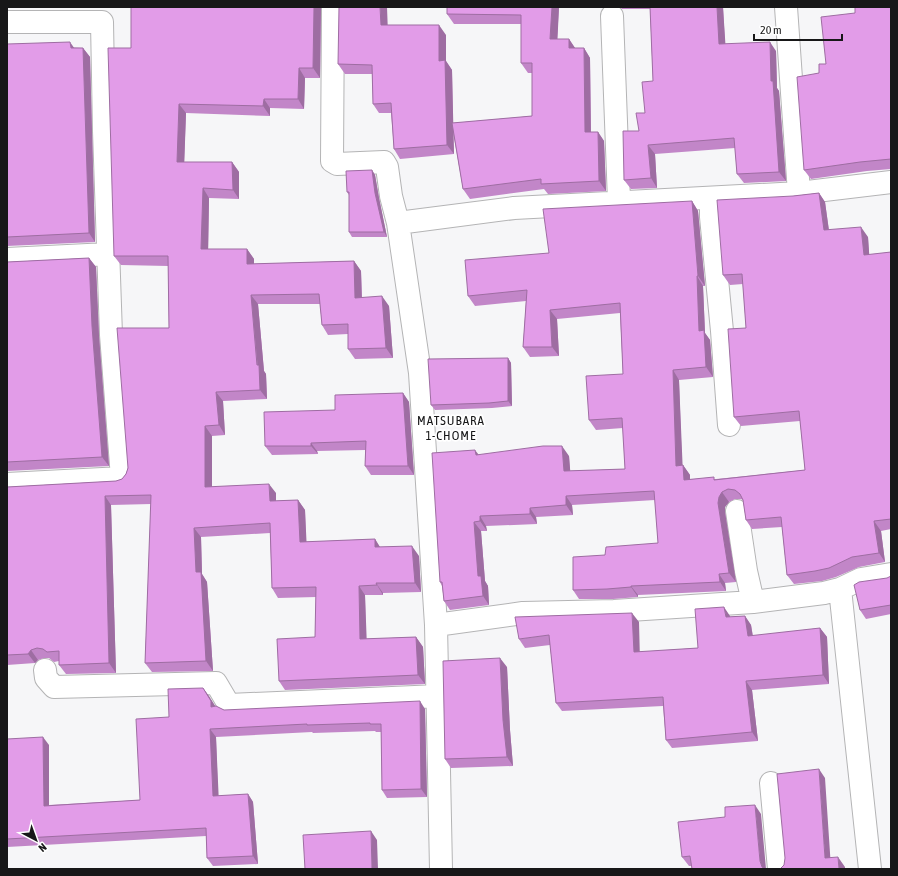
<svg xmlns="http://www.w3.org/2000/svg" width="898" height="876" viewBox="0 0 898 876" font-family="'Asap Condensed',sans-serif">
<rect width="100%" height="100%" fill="#f6f6f8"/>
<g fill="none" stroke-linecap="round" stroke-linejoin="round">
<!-- street casing -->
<g stroke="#b4b4b5" stroke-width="24">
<path id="street" d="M333,7L332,161L337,164L384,162L387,167L391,196L398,223L420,373L436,625L441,869
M786,7L799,193
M612,16L619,201
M7,22H102L104,131L111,335L122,478L7,484
M711,198V217L722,331L729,425
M398,223L514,208L799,193L891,182
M7,259L108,254
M737,511L746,571L753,602
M840,589L870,869
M436,625L523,613L614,611L753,602L824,593L840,589L861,579L891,574
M45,670L46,678L54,687L216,683L229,705L438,696
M771,783L779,869"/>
</g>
<!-- street -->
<use href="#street" stroke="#fff" stroke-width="22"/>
</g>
<!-- wall -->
<path fill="#c286c8" d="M131,7H321L320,78H305L304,109L270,108V116L186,113L184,162H232L239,172V199L209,198L208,249H247L254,259V264L354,261L361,271L362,297L389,306L393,358L355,359L348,349V334L328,335L322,325L320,304H258L264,371L266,374L267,399L223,401L225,435L212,436V487L276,493V501L298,500L305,510L306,542L375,539L380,547L419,556L421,592L383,593V595H365L366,639L416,637L423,647L425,684L285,690L279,681L315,637L316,597L278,598L272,588L270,533L201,537L202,574L207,582L213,671L152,672L145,663L151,504L111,505L116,673L66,674L59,665V661L54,662L49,658H44L38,660L35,663L7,665V487L116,481L122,479L126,474L169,328L168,266L121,265L114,256L131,48Z
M387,7V25L446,35V61L452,70L453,123L532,116V73H528L521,63V24H454L447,14L559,7L557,39H569L575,48H584L590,58L591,132H598L604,141L606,191L548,194L544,189L470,199L463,189L453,132L454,154L400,159L394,149L391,113H379L373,104L372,74H345L338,64Z
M620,7H723L725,44L776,51L777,88L779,91L786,181L744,183L737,174L735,148L655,154L657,188L631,189L624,180L639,131L645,113L653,81L650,9H622Z
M891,7V169L867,171L811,179L804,170L819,73L826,64L855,13Z
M7,44L83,48L90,57L95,242L7,246Z
M372,170L375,175L379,198L387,237H352L349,232V195L347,192Z
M819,193L825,202L829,230L868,237L869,255L891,252V529L881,531L885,562L859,567L836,577L822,581L794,584L787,575L782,527L752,529L746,520L743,500L741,499H735L729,502L725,507V512L736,582L725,583L726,591L638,595V597L613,599H579L573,590L605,555L658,543L655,500L572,505L573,515L536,517L537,524L486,526L487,531H481L485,581L488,586L489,605L450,610L444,601L442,586L440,582L479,455L569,456L570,471L625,469L623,428L596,430L589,420L623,374L620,313L557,319L559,356L530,357L523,347L526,301L475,306L468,296L549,253L692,201L698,211L705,286H703L705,333L710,340L713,377L679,380L682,466L683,465L690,475V479H716L805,470L800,421L741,426L734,417L746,328L743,284L730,285L723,275L793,196Z
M89,258L96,267L99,336L109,466L7,471V262Z
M508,358L511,363L512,406L492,408L435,410L431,405Z
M403,393L409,402L414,475H371L365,466V450L317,451L318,454L272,455L265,446L335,410Z
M891,576V614L866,619L860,610Z
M730,616V617L745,616L751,625L753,636L820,628L827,637L829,684L752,690L758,741L672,748L666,740L663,706L562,711L556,703L550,645L525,648L519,639L639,622V652L698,648Z
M507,667L510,730L513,766L451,768L445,759Z
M203,688L215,706L224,710L425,709L427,797L387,798L382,790L381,732H376L375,731L313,733L312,732L216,737L218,796L248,794L253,802L258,864L213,866L207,858L206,836L7,847V739L49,745V805L140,800L169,717Z
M761,814L691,866H689L682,857Z"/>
<!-- shaded-wall -->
<path fill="#9e6da2" d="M314,7H321L320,78L313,68Z
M380,7H387L388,34L381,25Z
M552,7H559L557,49L550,39Z
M717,7H723L726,53L719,44Z
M439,25L446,35V61L452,70L454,154L447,145L439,61Z
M569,39L575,48H569Z
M70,42L77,52L71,48Z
M770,42L776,51L777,88L779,91L786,181L779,172L771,81Z
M83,48L90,57L95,242L89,233Z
M584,48L590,58L591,142L585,132Z
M299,68L305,78L304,109L298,99Z
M264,99L270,108V116L263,106Z
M179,104L186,113L184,171L177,162Z
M598,132L604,141L606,191L599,181Z
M648,145L655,154L657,188L651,178Z
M232,162L239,172V199L233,190Z
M372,170L375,175L379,198L387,237L384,232L375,193Z
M203,188L209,198L208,259L201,249Z
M819,193L825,202L830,239L824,230Z
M692,201L698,211L705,286L698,276Z
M861,227L868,237L870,265L864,255Z
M247,249L254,259V273L247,264Z
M89,258L96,267L99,336L109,466L102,457L92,326Z
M354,261L361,271L362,307L355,298Z
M697,276L703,286L705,333L710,340L713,377L706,367L699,331Z
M251,295L258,304L264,371L266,374L267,399L260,390Z
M382,296L389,306L393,358L386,348Z
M550,310L557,319L559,356L552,347Z
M508,358L511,363L512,406L508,401Z
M673,370L679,380L683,475L676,466Z
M216,392L223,401L225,435L219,425Z
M403,393L409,402L414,475L408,466Z
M205,426L212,436V497L205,487Z
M311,443L317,451L318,454L311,446Z
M562,446L569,456L571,480L564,471Z
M475,450L482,459L476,455Z
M683,465L690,475V489L684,480Z
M269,484L276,493V511L270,501Z
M722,492L729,502L725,507V512L736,582L729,573L718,503L719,497Z
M105,496L111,505L116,673L109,663Z
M566,496L572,505L573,515L566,505Z
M298,500L305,510L307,552L300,542Z
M530,508L536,517L537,524L530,514Z
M480,516L486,526L487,531L480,521Z
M874,521L881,531L885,562L879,553Z
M474,522L481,531L485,581L488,586L489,605L483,596L478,576Z
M194,528L201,537L202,574L207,582L213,671L206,661L196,572Z
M375,539L381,549L375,547Z
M412,546L419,556L421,592L415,583Z
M719,574L725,583L726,591L720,582Z
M376,583L383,593V595L377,585Z
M359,586L365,595L367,648L360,639Z
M631,586L638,595V597L631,587Z
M724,607L730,616L732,626L726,617Z
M632,613L639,622L640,661L634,652Z
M745,616L751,625L754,645L748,636Z
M820,628L827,637L829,684L823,675Z
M416,637L423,647L425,684L418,675Z
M31,650L38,660L35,663L28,654Z
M500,658L507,667L510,730L513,766L507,757L503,720Z
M746,681L752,690L758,741L752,732Z
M203,688L209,696L217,709L211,707Z
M420,701L425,709L427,797L421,789Z
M210,729L216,737L219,804L213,796Z
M43,737L49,745V814L44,806Z
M819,769L825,778L831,868L825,858Z
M248,794L253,802L258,864L253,856Z
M755,805L761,814L766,869H764L762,867L760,861Z
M371,831L377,840L378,869H372Z
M838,857L845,867V869H839Z"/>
<!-- building -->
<path fill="#e29ce8" stroke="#9e6da2" d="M131,7H314L313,68H299L298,99H264L263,106L179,104L177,162H232L233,190L203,188L201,249H247V264L354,261L355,298L382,296L386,348L348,349V324L322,325L319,294L251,295L257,365H259L260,390L216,392L219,425L205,426V487L269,484L270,501L298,500L300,542L375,539V547L412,546L415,583H376L377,585L359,586L360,639L416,637L418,675L279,681L277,639L315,637L316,587L272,588L270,523L194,528L196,572H201L206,661L145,663L151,495L105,496L109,663L59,665V651L47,652L43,649L37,648L31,650L28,654L7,655V487L116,481L122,479L126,474L128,468L117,328H169L168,256H114L108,48H131Z
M339,7H380L381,25H439V61L445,60L447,145L394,149L391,103L373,104L372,65L338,64Z
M447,7H552L550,39H569V48H584L585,132H598L599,181L541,184V179L463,189L452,123L532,116V63H521V15L447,14Z
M650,7H717L719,44L770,42L771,81H773L779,172L737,174L734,138L648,145L651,178L624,180L623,131H639L636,113H645L642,82L653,81Z
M855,7H891V159L860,162L804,170L797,77L819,73V64H826L821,17L855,13Z
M70,42L71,48H83L89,233L7,237V44Z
M372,170L375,193L384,232H349V192H347L346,171Z
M819,193L824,230L861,227L864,255L891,252V519L874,521L879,553L852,557L829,568L815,571L787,575L781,517L746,520L743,500L740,494L735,490L728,489L722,492L719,497L718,503L729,573L719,574L720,582L631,586V587L607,589L573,590V557L605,555L606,547L658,543L654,491L566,496V505L530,508V514L480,516V521L474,522L478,576H481L483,596L444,601L442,582H440L432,453L475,450L476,455L543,446H562L564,471L625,469L622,418L589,420L586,376L623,374L620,303L550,310L552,347H523L527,290L468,296L465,260L549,253L543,209L692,201L698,276H697L699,331L704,330L706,367L673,370L676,466L683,465L684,480L714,477V480L805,470L799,411L734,417L728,329L746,328L742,274L723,275L717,200L793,196Z
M89,258L92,326L102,457L7,462V262Z
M508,358V401L489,403L431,405L428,359Z
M403,393L408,466H365L366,441L311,443V446H265L264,412L335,410V395Z
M891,576V605L860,610L854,585L859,582L887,578Z
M724,607L726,617L745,616L748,636L820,628L823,675L746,681L752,732L666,740L663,697L556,703L549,635L519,639L515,617L632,613L634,652L698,648L695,609Z
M500,658L503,720L507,757L445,759L443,661Z
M203,688L211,701V707L216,706L224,710L420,701L421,789L382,790L381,724H370V723L307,725V724L210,729L213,796L248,794L253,856L207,858L206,828L7,839V739L43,737L44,806L140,800L136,719L169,717L168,689Z
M819,769L825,858L838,857L839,869H780L784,865L785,858L777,774Z
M755,805L760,861L762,867L765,869H692L690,856L682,857L678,822L725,817V807Z
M371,831L372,869H305L303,835Z"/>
<g text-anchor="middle" stroke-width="3.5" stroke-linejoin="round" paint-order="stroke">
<!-- neighbourhood labels -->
<g font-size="13" letter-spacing="1" fill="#171718" stroke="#fff">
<text x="451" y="425">MATSUBARA<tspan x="451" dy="15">1-CHOME</tspan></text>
</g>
</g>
<!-- border -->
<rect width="898" height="876" fill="none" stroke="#171718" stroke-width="16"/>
<!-- north arrow -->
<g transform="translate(36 840) rotate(139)" stroke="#ffffff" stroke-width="3" paint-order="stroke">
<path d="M0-3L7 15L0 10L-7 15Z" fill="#171718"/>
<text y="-6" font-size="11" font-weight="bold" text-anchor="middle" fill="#171718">N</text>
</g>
<!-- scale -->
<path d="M754 34v6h88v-6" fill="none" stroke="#171718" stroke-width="2"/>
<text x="760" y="34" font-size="12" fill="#171718" stroke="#ffffff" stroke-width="3" paint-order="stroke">20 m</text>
</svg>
